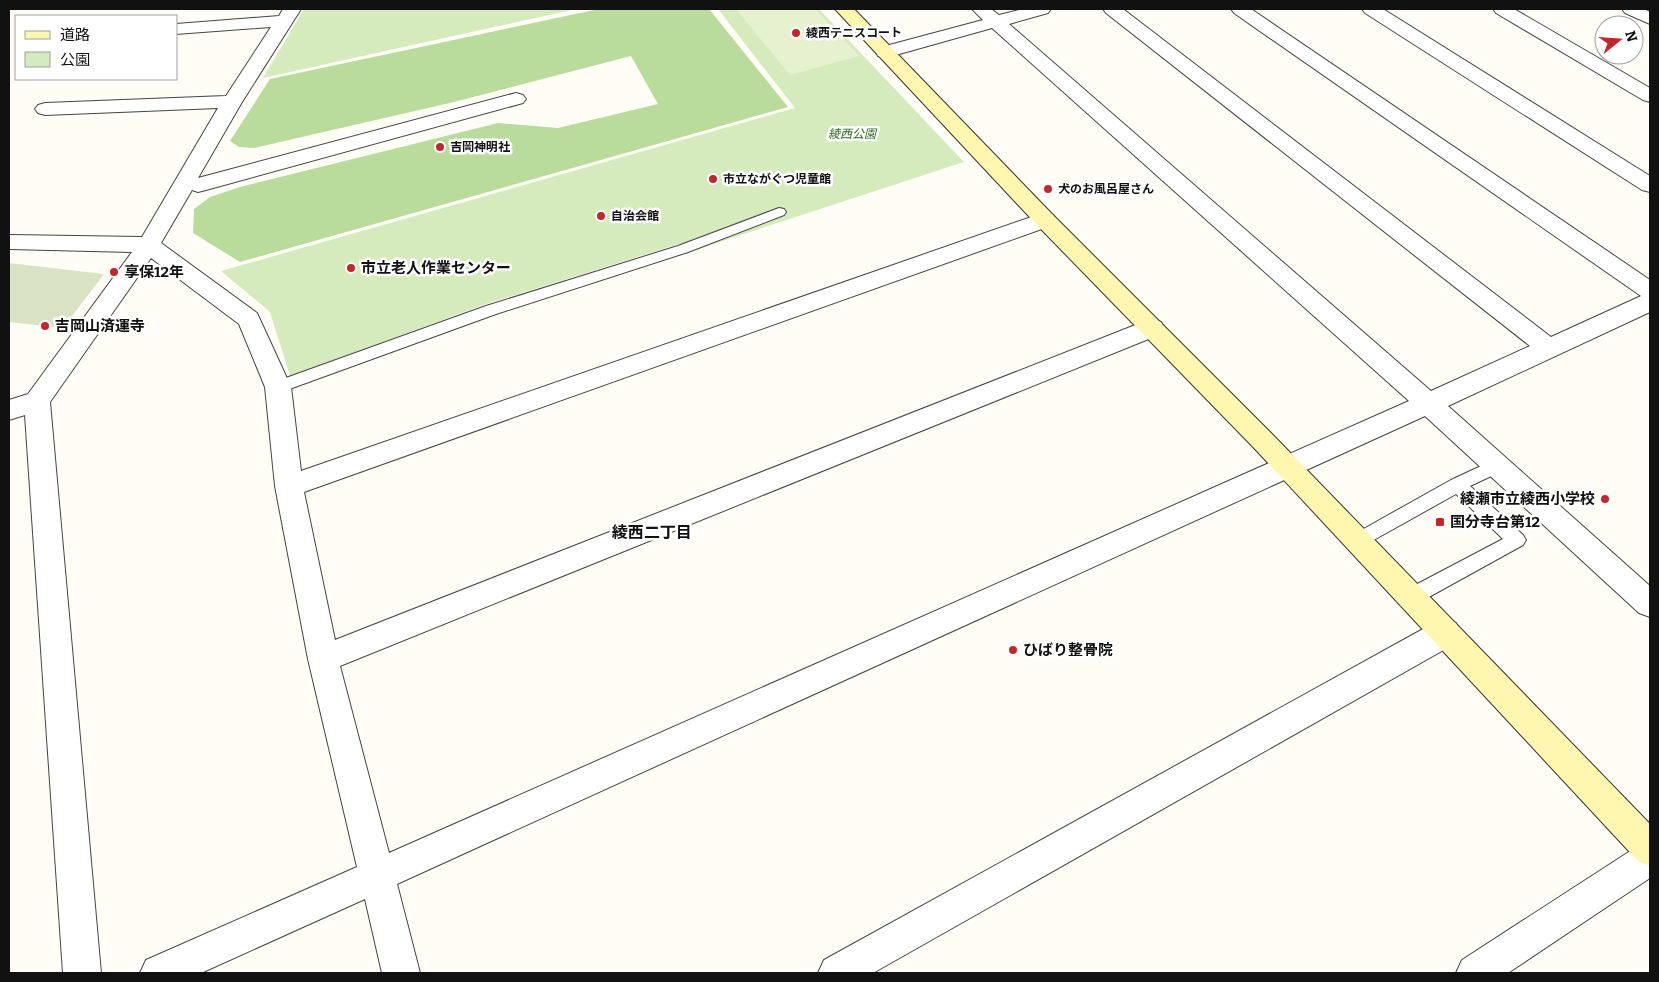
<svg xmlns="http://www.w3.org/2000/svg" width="1659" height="982" viewBox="0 0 1659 982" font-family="Bitter,'Noto Sans JP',serif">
<rect width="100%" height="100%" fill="#fffdf5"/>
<!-- green -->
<path fill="#d5ebbd" d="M304,9H576L263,78Z
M718,9H819L964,162L686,253L679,244L486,304L290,376L270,312L221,271L795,108Z"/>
<!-- forest -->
<path fill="#b9dc9c" d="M599,9H709L788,107L240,262L193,233L194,209L210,197L240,187L498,123L558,128L658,104L631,56L454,102L254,148L239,147L230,141L270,79Z"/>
<!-- cemetery -->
<path fill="#d9e3c4" d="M9,263L104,274L63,328L9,322Z"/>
<!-- pitch -->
<path fill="#e6f2cf" d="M736,9H815L859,56L790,75Z"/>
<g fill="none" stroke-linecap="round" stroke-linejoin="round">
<!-- lane casing -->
<g stroke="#444" stroke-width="2">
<path id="lane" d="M779,208L784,209L786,212L784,215L688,252L496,314L284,391L278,393L272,391L270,387L272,383L486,306L678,246Z
M1496,459L1502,461L1505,466L1502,471L1470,486L1523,535L1526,540L1523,545L1418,603L1411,605L1404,603L1402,597L1404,591L1503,539L1456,494L1363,546L1357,549L1351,546L1348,541L1351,536L1451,480Z"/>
</g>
<!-- street casing -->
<g stroke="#444" stroke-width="2">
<path id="street" d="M283,9H301L242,102L198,178L516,93L523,95L526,99L523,103L206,190L198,192L192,190L161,243L257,313L291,387L301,471L1037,215L1045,213L1053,215L1056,220L1053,225L304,492L335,640L1143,322L1152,319L1161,322L1164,328L1161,334L340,666L389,853L1409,401L992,28L885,58L878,56L876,52L878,48L983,20L972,9H991L999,15L1023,9H1051L1048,13L1009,24L1431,391L1530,346L1106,13L1103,9H1123L1551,337L1641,296L1234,13L1231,9H1251L1650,280V312L1448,406L1650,586V617L1639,613L1425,416L397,884L420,973H382L365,899L201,973H140L146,960L357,867L308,659L275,486L265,387L239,324L151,258L50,402L101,973H63L25,415L9,420V400L28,394L132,252L9,249V235L142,237L218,108L45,115L38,113L35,109L38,105L45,103L226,96L271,27L176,34V24L279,16Z
M1362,9H1383L1650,176V192L1642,190L1365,13Z
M1493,9H1514L1650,88V102L1643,100L1496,13Z
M1622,9H1644L1650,12V24L1625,13Z
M1445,619L1456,623L1460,633L1456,643L873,973H818L824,960L1434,623Z
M1650,841V878L1508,973H1456L1462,960L1638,846Z"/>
</g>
<!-- secondary casing -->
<g stroke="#333" stroke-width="2">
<path id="secondary" d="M835,9H854L1053,215L1273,435L1650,824V866L1638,861L1255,449L1037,225Z"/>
</g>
<!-- lane -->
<use href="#lane" fill="#fff" fill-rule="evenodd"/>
<!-- street -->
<use href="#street" fill="#fff" fill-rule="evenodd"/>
<!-- secondary -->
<use href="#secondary" fill="#fff6b0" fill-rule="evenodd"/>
</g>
<!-- markers -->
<g fill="#c4262e" stroke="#fff" stroke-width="2">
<circle cx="796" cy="33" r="5"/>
<circle cx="440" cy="147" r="5"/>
<circle cx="713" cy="179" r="5"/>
<circle cx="1048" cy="189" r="5"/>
<circle cx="601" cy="216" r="5"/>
<circle cx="351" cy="268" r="5"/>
<circle cx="114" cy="272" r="5"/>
<circle cx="45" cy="326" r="5"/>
<circle cx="1605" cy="499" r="5"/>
<rect x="1435" y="517" width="10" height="10" rx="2.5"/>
<circle cx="1013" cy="650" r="5"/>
</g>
<g text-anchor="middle" stroke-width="5" stroke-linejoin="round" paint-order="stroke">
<!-- far-poi labels -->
<g font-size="12" font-weight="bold" fill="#111" stroke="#fff" text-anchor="start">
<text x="806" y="37">綾西テニスコート</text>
<text x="450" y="151">吉岡神明社</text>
<text x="723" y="183">市立ながぐつ児童館</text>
<text x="1058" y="193">犬のお風呂屋さん</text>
<text x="611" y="220">自治会館</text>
</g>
<!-- far-park labels -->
<g font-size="12" font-style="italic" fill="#2f6b1f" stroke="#fff">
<text x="852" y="138">綾西公園</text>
</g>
<!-- poi labels -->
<g font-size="15" font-weight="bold" fill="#111" stroke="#fff" text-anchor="start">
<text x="361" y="273">市立老人作業センター</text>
<text x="124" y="277">享保12年</text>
<text x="55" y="331">吉岡山済運寺</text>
<text x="1595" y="504" text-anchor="end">綾瀬市立綾西小学校</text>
<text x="1450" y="527">国分寺台第12</text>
<text x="1023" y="655">ひばり整骨院</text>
</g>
<!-- neighbourhood labels -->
<g font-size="16" font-weight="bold" fill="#111" stroke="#fff">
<text x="652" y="538">綾西二丁目</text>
</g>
</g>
<!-- border -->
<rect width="1659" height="982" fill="none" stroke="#111111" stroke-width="20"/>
<!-- legend -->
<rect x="15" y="15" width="162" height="65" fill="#ffffff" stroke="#a0a0a0"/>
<rect x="25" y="31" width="25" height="8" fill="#fff6b0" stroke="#a0a0a0"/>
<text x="60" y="40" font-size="15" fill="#111111">道路</text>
<rect x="25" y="52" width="25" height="15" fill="#d5ebbd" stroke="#a0a0a0"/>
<text x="60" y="65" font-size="15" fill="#111111">公園</text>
<!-- north arrow -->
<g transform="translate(1619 40) rotate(73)"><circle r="24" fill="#ffffff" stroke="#a0a0a0"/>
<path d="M0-4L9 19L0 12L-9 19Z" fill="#c4262e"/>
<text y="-8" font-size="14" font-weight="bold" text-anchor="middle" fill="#111111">N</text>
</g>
</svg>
